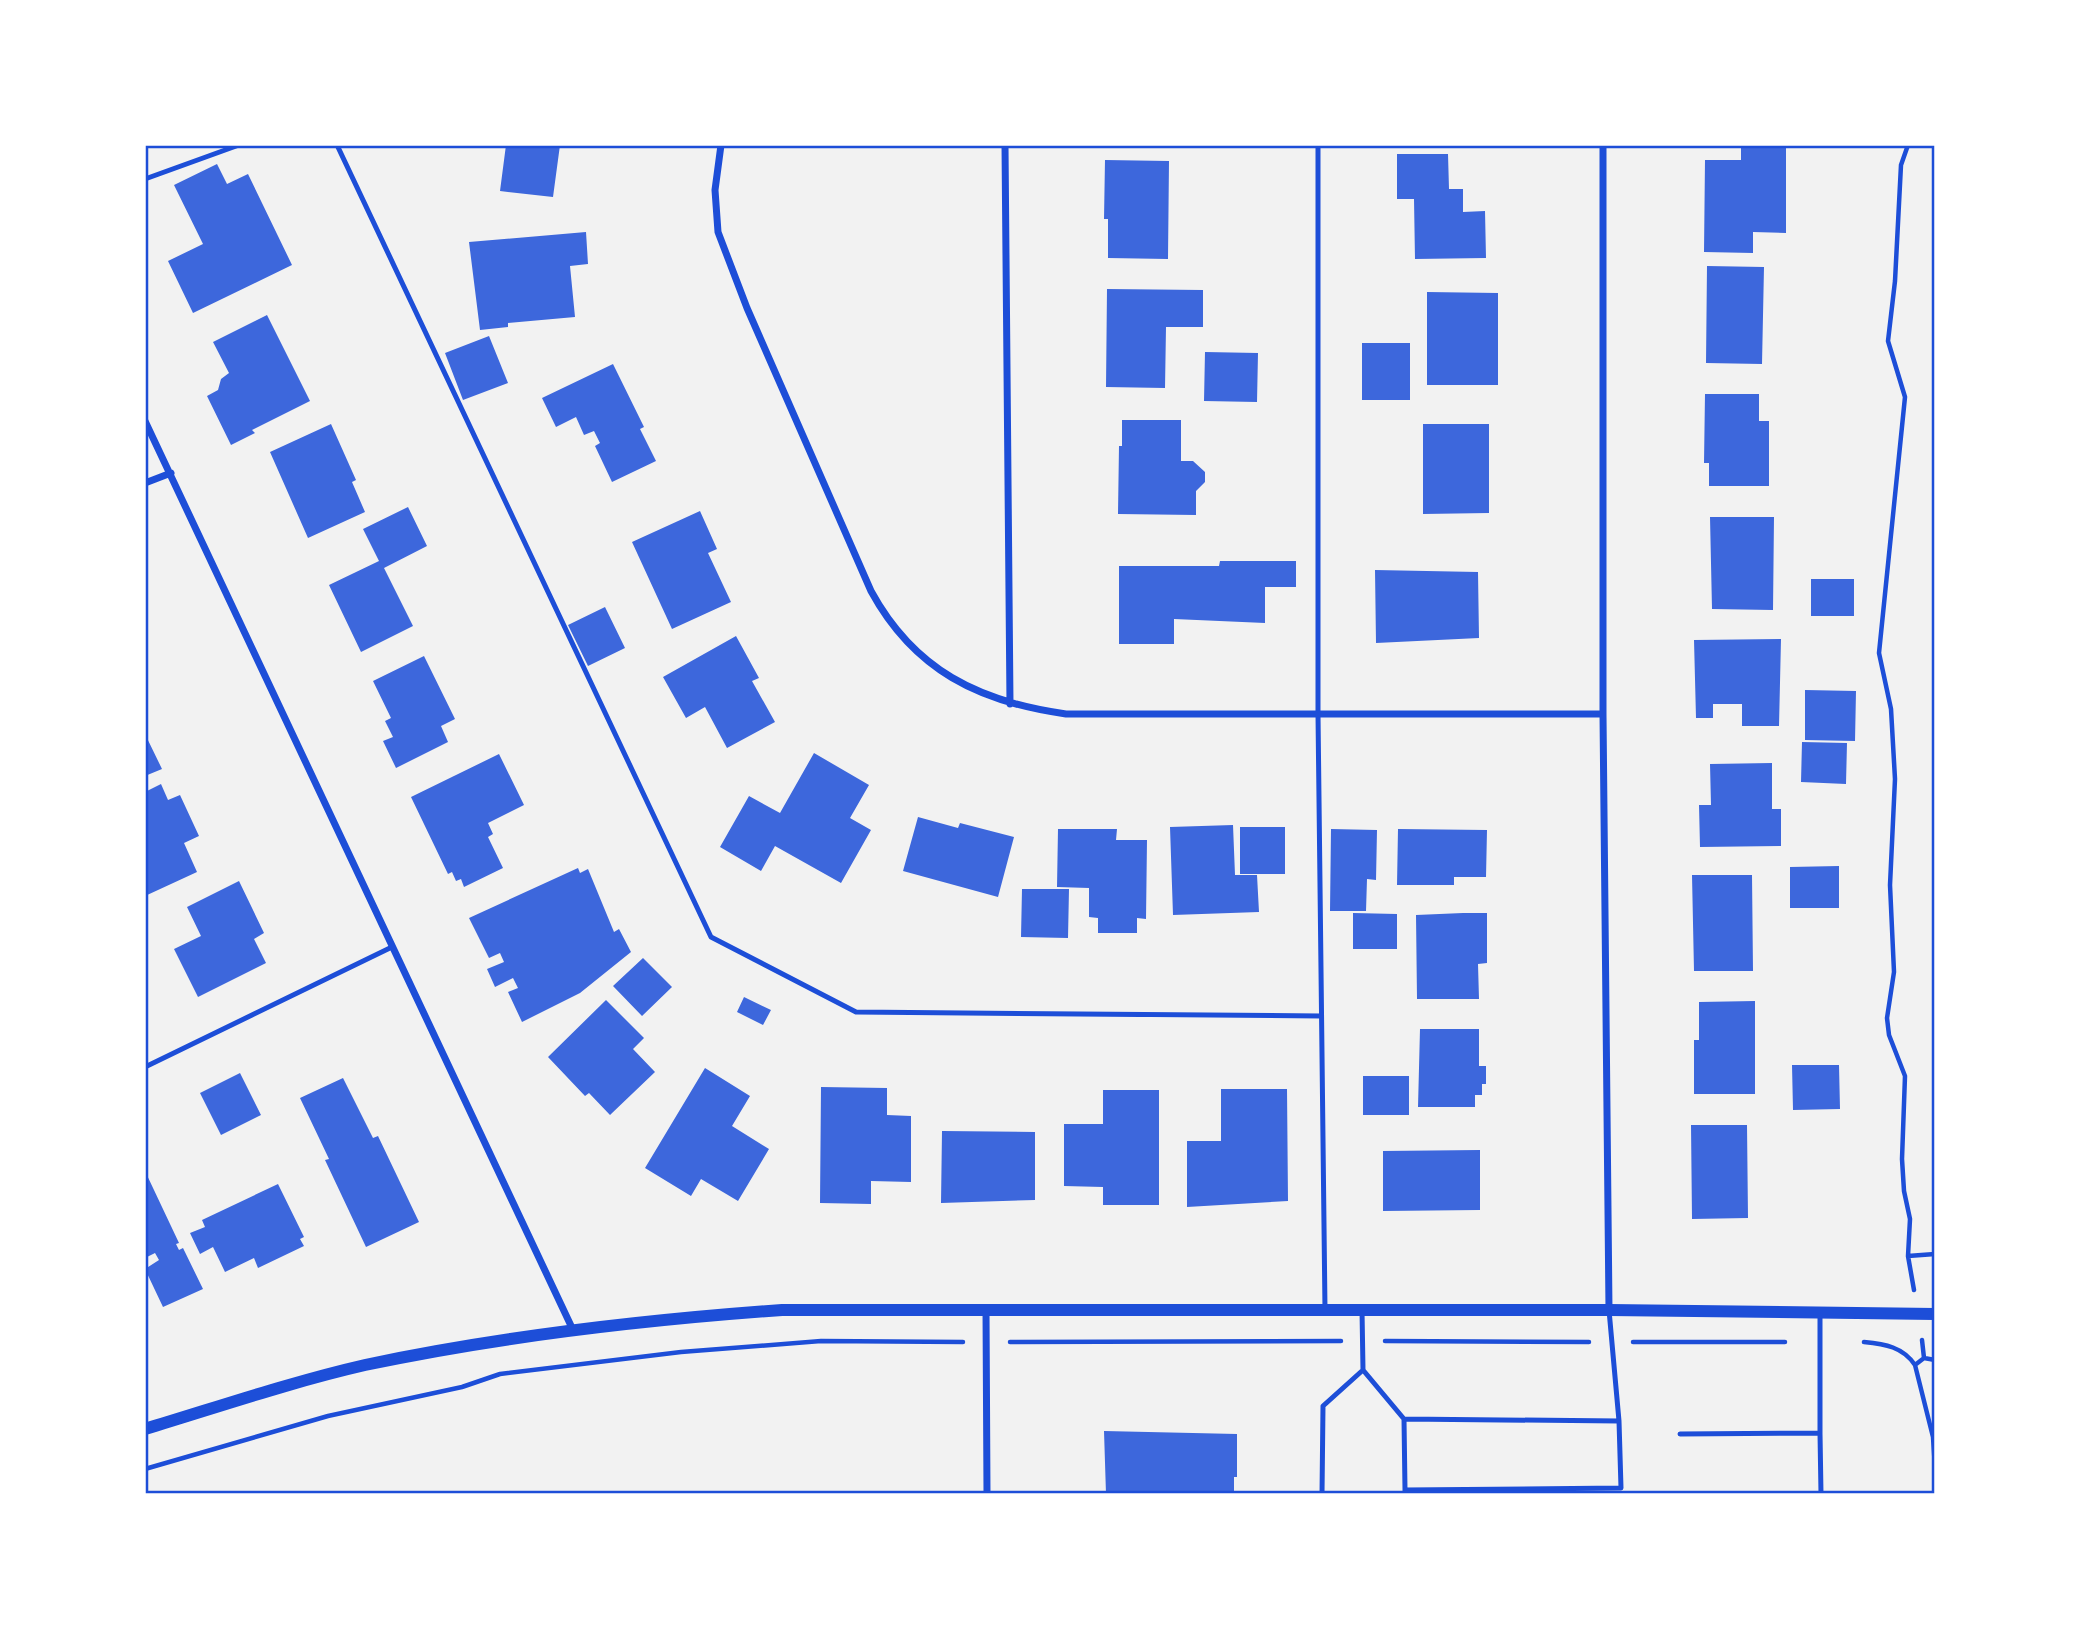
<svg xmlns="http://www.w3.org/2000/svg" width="2080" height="1639" viewBox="0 0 2080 1639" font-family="Figtree,sans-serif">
<rect width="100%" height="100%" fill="#f2f2f2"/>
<!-- building -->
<path fill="#3d67dc" d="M506,145H560L553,197L500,191Z
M1741,145H1786V233L1753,232V253L1704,252L1705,160H1741Z
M1397,154H1448L1449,189H1463V212L1485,211L1486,258L1415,259L1414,199H1397Z
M1105,160L1169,161L1168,259L1108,258V219H1104Z
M217,164L227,184L248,174L292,265L193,313L168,261L203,244L174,185Z
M586,232L588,264L570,266L575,317L508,323V327L480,330L469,242Z
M1707,266L1764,267L1762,364L1706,363Z
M1107,289L1203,290V327H1166L1165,388L1106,387Z
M1427,292L1498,293V385H1427Z
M267,315L310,401L252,430L255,433L231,445L207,396L218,390L221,379L229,373L213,342Z
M489,336L508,383L463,400L445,353Z
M1362,343H1410V400H1362Z
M1205,352L1258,353L1257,402L1204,401Z
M613,364L644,427L640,429L656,461L612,482L595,446L600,443L594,431L584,435L576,417L556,427L542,398Z
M1705,394H1759V421H1769V486H1709V463H1704Z
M1122,420H1181V461H1193L1205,472V482L1196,491V515L1118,514L1119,446H1122Z
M331,424L356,480L352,482L365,512L308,538L270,452Z
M1423,424H1489V513L1423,514Z
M408,507L427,546L384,568L413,626L361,652L329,585L379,561L363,529Z
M700,511L717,549L708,553L731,602L672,629L632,542Z
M1710,517H1774L1773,610L1712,609Z
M1220,561H1296V587H1265V623L1174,619V644H1119V566H1219Z
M1375,570L1478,572L1479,638L1376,643Z
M1811,579H1854V616H1811Z
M605,607L625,648L588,666L568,625Z
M736,636L759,678L752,681L775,722L727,748L705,707L686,718L663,677Z
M1781,639L1779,726H1742V704H1713V718H1696L1694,640Z
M424,656L455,719L441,726L448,742L396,768L383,741L393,737L385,721L391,718L373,681Z
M1805,690L1856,691L1855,741L1805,740Z
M145,734L162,769L145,776Z
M1802,742L1847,743L1846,784L1801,782Z
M814,753L869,785L850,818L871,830L841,883L775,846L761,871L720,847L749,796L780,813Z
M499,754L524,805L488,823L493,834L488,837L503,868L464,887L461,879L456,881L452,872L448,874L411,797Z
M1772,763V809H1781V846L1700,847L1699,805H1711L1710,764Z
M161,784L168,800L180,795L199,836L184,843L197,872L145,896V811L148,810L145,792Z
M918,817L958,828L960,823L1014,837L998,897L903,871Z
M1233,825L1235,875H1257L1259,912L1173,915L1170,827Z
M1240,827H1285V874H1240Z
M1058,829H1117L1116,840H1147L1146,919L1137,918V933H1098V918L1089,917V888L1057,887Z
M1331,829L1377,830L1376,880L1367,879L1366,911H1330Z
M1398,829L1487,830L1486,877H1454V885H1397Z
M1839,866V908H1790V867Z
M578,868L580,873L588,869L614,932L619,929L631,952L580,993L522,1022L508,992L518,988L513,978L495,987L487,969L504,962L500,953L489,958L469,918Z
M1692,875H1752L1753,971H1694Z
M239,881L264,933L254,939L266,963L198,997L174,949L201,936L187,907Z
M1022,889H1069L1068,938L1021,937Z
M1353,913L1397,914V949H1353Z
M1463,913H1487V963L1478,964L1479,999H1417L1416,915Z
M643,958L672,987L642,1016L613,986Z
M744,997L771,1010L763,1025L737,1012Z
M606,1000L644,1038L633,1049L655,1072L610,1115L589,1093L585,1096L548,1057Z
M1755,1001V1094H1694V1040H1699V1002Z
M1420,1029H1479V1066H1486V1084H1482V1095H1475V1107H1418Z
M1792,1065H1839L1840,1109L1793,1110Z
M705,1068L750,1096L732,1126L769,1149L738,1201L701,1179L691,1196L645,1168Z
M240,1073L261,1115L221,1135L200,1093Z
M1363,1076H1409V1115H1363Z
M343,1078L373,1138L378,1136L419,1222L366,1247L325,1160L329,1159L300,1098Z
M821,1087L887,1088V1115L911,1116V1182L871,1181V1204L820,1203Z
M1221,1089H1287L1288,1201L1187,1207V1141H1221Z
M1103,1090H1159V1205H1103V1187L1064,1186V1124H1103Z
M1691,1125H1747L1748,1218L1692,1219Z
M942,1131L1035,1132V1200L941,1203Z
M1480,1150V1210L1383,1211V1151Z
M145,1171L179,1243L176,1244L179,1250L183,1248L203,1289L163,1307L145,1269L159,1260L155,1253L145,1258Z
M278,1184L304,1237L300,1239L304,1246L258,1268L254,1258L225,1272L213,1247L200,1254L190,1233L205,1227L202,1220Z
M1104,1431L1237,1434V1477H1234V1494H1106Z"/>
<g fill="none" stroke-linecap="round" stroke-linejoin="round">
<!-- path -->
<path stroke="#1d4ed8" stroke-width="4.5" d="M1908,145L1901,165L1895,281L1888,341L1905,397L1879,653L1891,709L1895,779L1890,885L1894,972L1887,1018L1889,1035L1905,1076L1902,1159L1904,1191L1910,1219L1908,1256L1914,1290
M1908,1256L1935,1254
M1922,1340L1924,1358
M1385,1341L1589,1342
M1010,1342L1341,1341
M1633,1342H1785
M1864,1342C1885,1344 1903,1347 1915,1365
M1935,1360L1924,1358L1915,1365L1933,1437L1935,1468
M145,1469L328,1416L462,1387L500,1374L681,1352L821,1341L963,1342"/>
<!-- service -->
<path stroke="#1d4ed8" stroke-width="5" d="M337,145L711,937L856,1012L1321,1016
M1318,145V714L1325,1310
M145,179L239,145
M145,1067L392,947
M1362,1310L1363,1370L1404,1419L1619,1421
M1404,1419L1405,1490
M1820,1433L1821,1494
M1680,1434L1820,1433V1314
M1322,1494L1323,1406L1363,1370
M1405,1494V1490L1621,1488L1619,1421L1609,1310"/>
<!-- minor -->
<path stroke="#1d4ed8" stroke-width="7" d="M721,145L715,190L718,232L747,308L871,591C914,670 979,702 1066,714H1603
M1005,145L1010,704
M1603,145V714L1609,1310
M145,421L573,1330
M145,483L171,473
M986,1309L987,1494"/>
<!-- tertiary -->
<path stroke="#1d4ed8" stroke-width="12" d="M145,1429C218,1407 291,1382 365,1365C502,1336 642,1320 782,1310H1609L1935,1314"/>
</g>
<!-- border -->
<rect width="2080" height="1639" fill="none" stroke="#ffffff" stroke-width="294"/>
<rect x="147" y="147" width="1786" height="1345" fill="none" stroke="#1d4ed8" stroke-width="2.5"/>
</svg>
